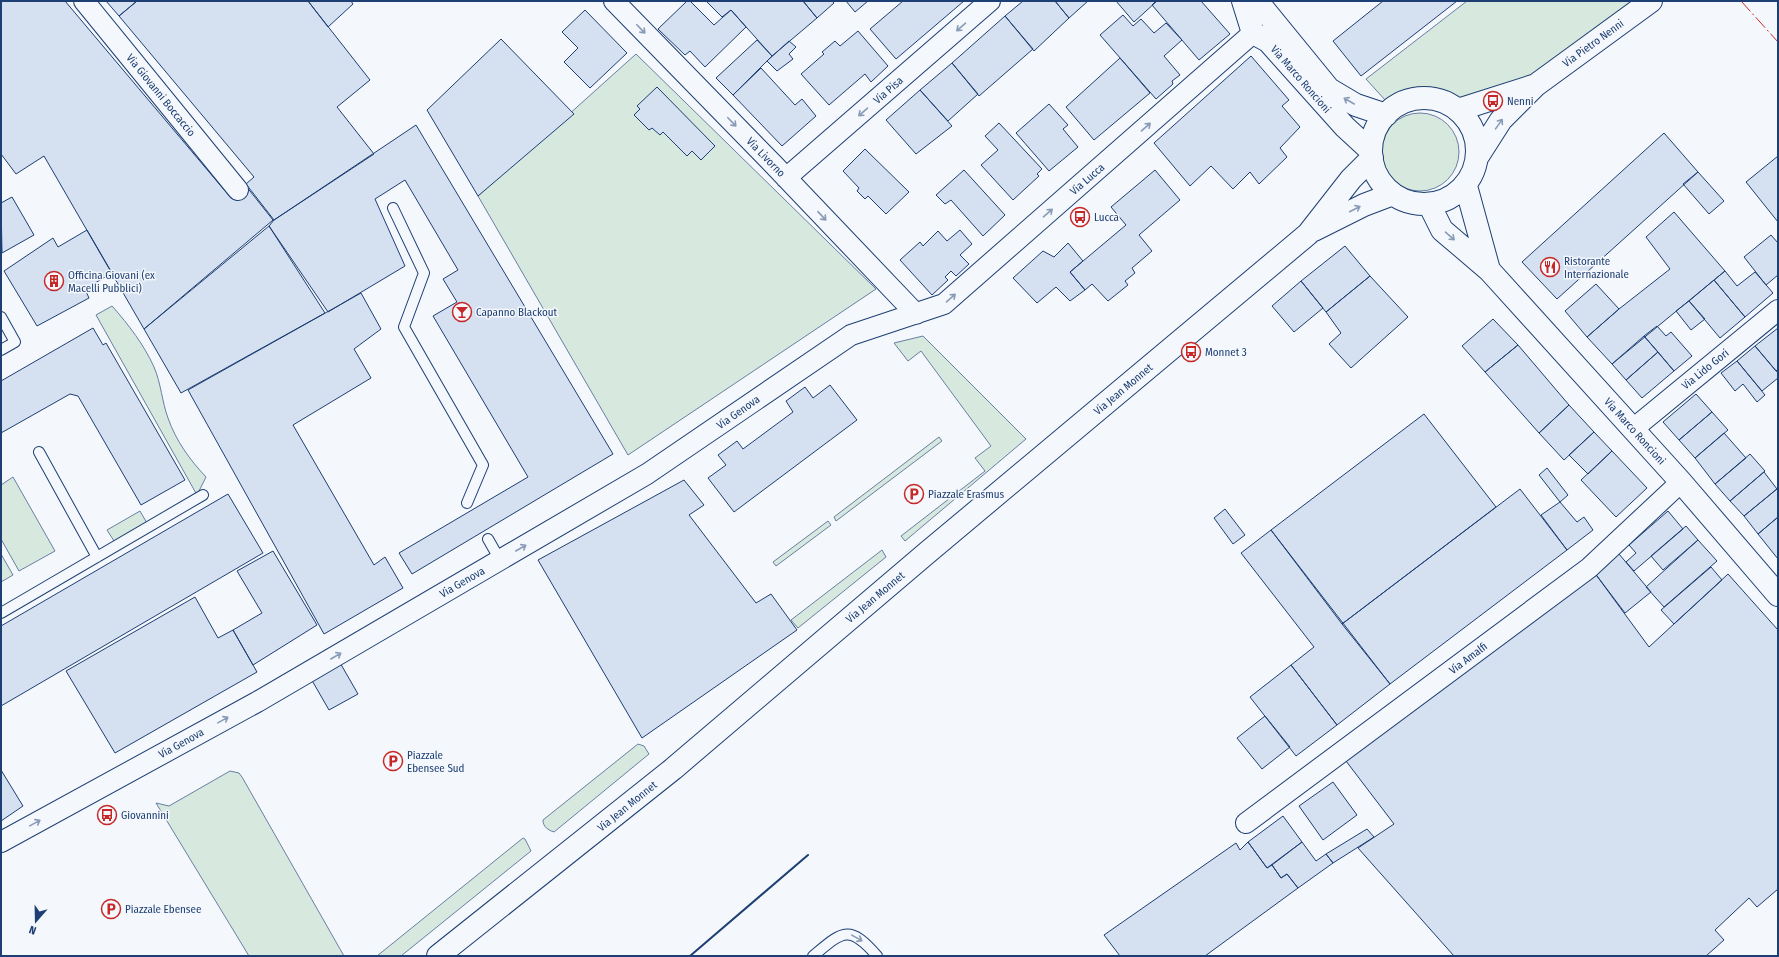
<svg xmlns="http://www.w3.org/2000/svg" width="1779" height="957" viewBox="0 0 1779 957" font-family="'Fira Sans Condensed',sans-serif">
<rect width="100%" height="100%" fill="#f4f7fb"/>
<!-- green -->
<path fill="#d7e8df" stroke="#687fa3" d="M1467,1H1637L1533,77L1464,102L1420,91L1386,101L1366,79Z
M636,54L876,289L628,455L478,196Z
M1381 152a39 39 0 1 1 78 0a39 39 0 1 1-78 0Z
M112,306C129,325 144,345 154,367C161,383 162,402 168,418C176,441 190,460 206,477L197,495L96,315Z
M923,336L1026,439L905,541L901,536L985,471L975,458L991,446L921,351L908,361L894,343Z
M939,437L942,441L836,521L834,517Z
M13,477L55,551L19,571L1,539V485Z
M140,511L148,525L116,544L107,530Z
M828,521L831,525L776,566L773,562Z
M882,550L886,557L798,628L791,620Z
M1,554L13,575L1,582Z
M638,744L644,746L649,754L554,832C548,830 543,827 543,820Z
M230,771L239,773L242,777L344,956H249L156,803L169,806Z
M523,838L525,839L531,851L401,956H377Z"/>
<!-- building -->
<path fill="#d5e0f0" stroke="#1d3f73" d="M1,1H65L231,198L246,186L273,220L144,329L44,156L16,174L1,154Z
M106,1H137L119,16Z
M137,1H308L370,80L337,107L374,154L274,220L246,184L254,177L119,16Z
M308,1H351L353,4L328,27Z
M687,1H690L714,25L731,10L746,27L705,67L690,51L685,55L658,29Z
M706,1H803L817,18L772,56L731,10L722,17Z
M803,1H832L834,3L817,18Z
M846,1H868L855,12Z
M903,1H964L896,59L870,29Z
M1023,1H1055L1069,18L1034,51L1005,16Z
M1055,1H1088L1069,18Z
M1116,1H1157L1134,22Z
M1156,1H1201L1230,34L1199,60L1152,5Z
M1383,1H1457L1361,76L1333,41Z
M585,10L627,53L590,88L564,62L578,48L562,32Z
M1123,15L1133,26L1141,19L1154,33L1166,23L1182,40L1164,56L1180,75L1172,81L1173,84L1156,99L1100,35Z
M1005,16L1033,49L979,96L952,63Z
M858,31L888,66L871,82L865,74L829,105L801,74L824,54L822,52L835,41L840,46Z
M501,39L574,114L478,196L427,110Z
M757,40L772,56L733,95L716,78Z
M789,41L796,47L789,54L793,59L777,71L767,61Z
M1251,56L1289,100L1282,106L1300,127L1280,148L1287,157L1259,184L1250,172L1233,189L1211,166L1190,186L1154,143Z
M1120,58L1150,93L1094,140L1066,107Z
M952,63L978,94L948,121L920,90Z
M761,68L795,105L802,99L816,116L782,146L733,95Z
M657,87L715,146L701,160L692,151L687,156L663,132L660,135L652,128L649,130L634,115L640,109L637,106Z
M920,90L952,126L916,154L886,120Z
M1049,104L1068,125L1063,129L1078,147L1049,171L1016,133Z
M999,123L1042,169L1037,174L1039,176L1013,200L981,165L998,150L985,136Z
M416,125L613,454L412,574L399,553L528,477L433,316L457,302L443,279L458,270L405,180L375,199L405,266L328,312L269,226L274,220Z
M1664,133L1698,172L1557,299L1522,262Z
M865,149L909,192L886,214L868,196L865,199L857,191L859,188L843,171Z
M1778,156V222L1746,182Z
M964,170L1005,215L983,236L951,200L945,204L936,195Z
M1155,170L1180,200L1139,235L1152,251L1132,268L1135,273L1125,281L1128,285L1108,301L1092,284L1085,290L1070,272L1126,225L1111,207Z
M1698,172L1724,201L1709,214L1683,184Z
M12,197L34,235L2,253L1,203Z
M1674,212L1725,271L1612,364L1587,337L1619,309L1670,269L1646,237Z
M269,226L325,313L181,393L144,329Z
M87,230L112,273L85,289L89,298L37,326L4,271L53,238L58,247Z
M960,230L972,244L960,255L969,264L956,276L951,271L945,277L948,280L932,295L900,260L920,242L923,246L938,231L947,241Z
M1771,235L1778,243V275L1766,285L1744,257Z
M1068,243L1083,261L1070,272L1085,290L1070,301L1056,287L1037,303L1013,278L1043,251L1054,257Z
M1345,246L1370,276L1326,312L1301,281Z
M1725,271L1737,286L1755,272L1773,293L1745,317L1714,280Z
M1370,276L1408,317L1351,368L1329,344L1341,333L1326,312Z
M1714,280L1745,317L1720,338L1689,301Z
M1301,281L1323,308L1294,332L1272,306Z
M1596,284L1619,309L1587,337L1565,311Z
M361,293L381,329L354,349L371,378L293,425L374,565L385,557L403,588L324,634L188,390Z
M1689,301L1705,319L1691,330L1676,311Z
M1493,319L1518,345L1485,372L1462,346Z
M1657,326L1666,336L1671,332L1692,356L1674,371L1644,336Z
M93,328L103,345L106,343L185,480L141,505L78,396L70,394L1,433V381Z
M1778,328V369L1776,371L1755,346Z
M1644,336L1658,352L1626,380L1612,364Z
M1518,345L1569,405L1539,433L1485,372Z
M1755,346L1778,373V378L1762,391L1737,361Z
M1658,352L1674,371L1642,398L1626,380Z
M1737,361L1765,395L1757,402L1743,384L1735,391L1721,373Z
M830,385L857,420L734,512L708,478L726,465L718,455L737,441L743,449L793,412L786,401L805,387L813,398Z
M1696,394L1712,412L1679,440L1663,422Z
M1569,405L1594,432L1564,460L1539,433Z
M1712,412L1728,430L1695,458L1679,440Z
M1424,414L1496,507L1342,624L1271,530Z
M1594,432L1612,451L1588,474L1569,455Z
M1724,433L1746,458L1715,484L1695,458Z
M1612,451L1647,488L1616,517L1581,480Z
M1750,454L1765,471L1730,501L1715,484Z
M1547,468L1568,495L1560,502L1539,475Z
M1764,472L1777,489L1744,516L1730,501Z
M684,480L704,505L689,515L756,603L771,594L797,630L642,738L538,560Z
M1778,488V517L1758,534L1744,516Z
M1520,489L1567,550L1390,684L1342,624Z
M228,494L263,553L1,706V626Z
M1560,502L1577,522L1584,517L1593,530L1567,550L1541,515Z
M1225,509L1245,535L1233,544L1214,518Z
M1668,511L1683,529L1634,571L1626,562L1636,553L1629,545Z
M1778,517V559L1758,534Z
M1686,526L1698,540L1663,570L1651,556Z
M1271,530L1390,684L1337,725L1291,665L1314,647L1241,553Z
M1698,540L1717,561L1664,607L1646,587Z
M273,551L317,625L253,665L233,630L262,613L237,571Z
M1619,554L1651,592L1625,613L1594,572Z
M1711,567L1722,580L1674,624L1661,610Z
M1594,572L1649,647L1728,574L1778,630V889L1757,907L1749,898L1715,930L1724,940L1706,956H1454L1358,848L1394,824L1346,761Z
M195,597L218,638L233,630L257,672L115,753L66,671Z
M339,661L358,694L329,710L310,677Z
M1291,665L1337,725L1296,756L1250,697Z
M1265,716L1290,747L1262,769L1237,738Z
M1,770L23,806L1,821Z
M1333,782L1357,815L1323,840L1299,806Z
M1283,816L1302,842L1267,868L1248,842Z
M1367,829L1374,837L1333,863L1326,854Z
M1248,842L1267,868L1272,865L1281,878L1287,874L1298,888L1205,956H1120L1104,935L1236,843L1240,850Z
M1302,842L1316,861L1326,854L1333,863L1298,888L1287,874L1281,878L1272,865Z"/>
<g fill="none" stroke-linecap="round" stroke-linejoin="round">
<!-- service casing -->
<g stroke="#1d3f73" stroke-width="12">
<path id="service" d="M393,208L424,273L404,327L483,465L467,503
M1,317L15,342L1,350
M39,452L97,557
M488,539L500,560
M1,613L203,495
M813,956C842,932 849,923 877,956"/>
</g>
<!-- minor casing -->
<g stroke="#1d3f73" stroke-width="22">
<path id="minor" d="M84,1L238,190
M614,1L774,165L916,314
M786,178L990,1
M1633,429L1778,310
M1246,823L1589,568L1681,482
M1,842L257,702L647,474L851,335L944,304L1253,33"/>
</g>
<!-- tertiary casing -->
<g stroke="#1d3f73" stroke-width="24">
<path id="tertiary" d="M1243,1L1253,33L1268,41L1345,127L1371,151
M1243,1L1262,7L1329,89L1356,105L1386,115
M1371 151a53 53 0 1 1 106 0a53 53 0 1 1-106 0Z
M1458,110L1533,86
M1478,156L1501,120L1536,85L1651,1
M1466,186L1489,270
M1429,204L1442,230L1489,270L1681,482L1778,595
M1314,230L1364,205L1393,194
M438,956L673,769L928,552L1308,234L1351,179L1372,158"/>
</g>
<!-- service -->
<use href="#service" stroke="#f4f7fb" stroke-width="10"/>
<!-- minor -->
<use href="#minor" stroke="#f4f7fb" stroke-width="20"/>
<!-- tertiary -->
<use href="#tertiary" stroke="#f4f7fb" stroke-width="22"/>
<!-- wall -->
<path stroke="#1d3f73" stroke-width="2" d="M690,956L808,855"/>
<!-- power -->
<path stroke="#c62828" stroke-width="1" stroke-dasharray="14 3 2 3" stroke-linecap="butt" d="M1741,1L1778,42"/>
</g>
<!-- one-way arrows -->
<defs><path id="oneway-shaft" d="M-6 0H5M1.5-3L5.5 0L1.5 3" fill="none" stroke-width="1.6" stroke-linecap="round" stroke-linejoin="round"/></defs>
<g stroke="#889bb7">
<use href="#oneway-shaft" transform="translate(961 27) rotate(139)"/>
<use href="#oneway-shaft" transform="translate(641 29) rotate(46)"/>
<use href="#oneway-shaft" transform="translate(1349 101) rotate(-150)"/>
<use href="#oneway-shaft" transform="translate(863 112) rotate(139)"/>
<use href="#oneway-shaft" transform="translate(732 122) rotate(46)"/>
<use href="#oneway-shaft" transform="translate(1499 124) rotate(-55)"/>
<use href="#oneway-shaft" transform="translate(1146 127) rotate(-41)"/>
<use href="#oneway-shaft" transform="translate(1355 209) rotate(-27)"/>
<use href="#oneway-shaft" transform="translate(1048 213) rotate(-41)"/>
<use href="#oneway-shaft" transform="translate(822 216) rotate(47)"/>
<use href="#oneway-shaft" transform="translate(1450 236) rotate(41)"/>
<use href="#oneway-shaft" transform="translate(951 298) rotate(-41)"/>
<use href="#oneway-shaft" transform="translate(521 548) rotate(-30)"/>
<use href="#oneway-shaft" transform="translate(336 656) rotate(-30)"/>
<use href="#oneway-shaft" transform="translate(223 720) rotate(-29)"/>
<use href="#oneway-shaft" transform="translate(35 823) rotate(-29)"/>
<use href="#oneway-shaft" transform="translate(857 938) rotate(29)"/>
</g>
<!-- icons -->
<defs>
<g id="bus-ring" transform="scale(1)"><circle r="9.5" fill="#f4f7fb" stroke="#c62828" stroke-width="1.5"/><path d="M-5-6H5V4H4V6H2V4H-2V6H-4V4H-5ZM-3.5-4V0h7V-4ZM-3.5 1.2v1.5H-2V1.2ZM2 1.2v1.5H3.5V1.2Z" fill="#c62828"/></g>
<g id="restaurant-ring" transform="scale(1)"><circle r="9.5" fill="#f4f7fb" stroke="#c62828" stroke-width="1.5"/><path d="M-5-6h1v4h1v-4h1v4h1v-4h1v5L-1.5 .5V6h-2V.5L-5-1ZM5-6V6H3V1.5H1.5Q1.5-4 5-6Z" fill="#c62828"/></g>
<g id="building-ring" transform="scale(1)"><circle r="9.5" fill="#f4f7fb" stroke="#c62828" stroke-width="1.5"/><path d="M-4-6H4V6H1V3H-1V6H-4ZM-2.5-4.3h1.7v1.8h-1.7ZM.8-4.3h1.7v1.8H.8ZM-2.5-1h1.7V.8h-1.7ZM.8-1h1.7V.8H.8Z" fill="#c62828"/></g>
<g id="bar-ring" transform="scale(1)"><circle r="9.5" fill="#f4f7fb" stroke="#c62828" stroke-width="1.5"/><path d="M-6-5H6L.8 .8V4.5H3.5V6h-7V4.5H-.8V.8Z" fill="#c62828"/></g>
<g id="parking-ring" transform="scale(1)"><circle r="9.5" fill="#f4f7fb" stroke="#c62828" stroke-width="1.5"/><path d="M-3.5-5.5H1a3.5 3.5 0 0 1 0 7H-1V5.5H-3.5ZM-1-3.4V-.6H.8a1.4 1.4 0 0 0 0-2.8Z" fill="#c62828"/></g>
</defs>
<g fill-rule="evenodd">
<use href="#bus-ring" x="1493" y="101"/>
<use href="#bus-ring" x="1080" y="217"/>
<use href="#restaurant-ring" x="1550" y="267"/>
<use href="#building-ring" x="54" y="281"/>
<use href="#bar-ring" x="462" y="312"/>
<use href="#bus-ring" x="1191" y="352"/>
<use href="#parking-ring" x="914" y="494"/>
<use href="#parking-ring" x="393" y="761"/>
<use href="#bus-ring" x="107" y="815"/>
<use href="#parking-ring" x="111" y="909"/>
</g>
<g text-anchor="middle" stroke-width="3" stroke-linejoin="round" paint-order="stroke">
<!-- street labels -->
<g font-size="11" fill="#1d3f73" stroke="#f4f7fb">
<text transform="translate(1593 43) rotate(-36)" y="4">Via Pietro Nenni</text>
<text transform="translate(1301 79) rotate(49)" y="4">Via Marco Roncioni</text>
<text transform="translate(888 90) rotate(-41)" y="4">Via Pisa</text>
<text transform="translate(161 95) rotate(51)" y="4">Via Giovanni Boccaccio</text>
<text transform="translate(766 157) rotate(46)" y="4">Via Livorno</text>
<text transform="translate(1087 179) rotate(-41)" y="4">Via Lucca</text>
<text transform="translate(1705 369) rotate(-39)" y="4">Via Lido Gori</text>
<text transform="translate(1123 389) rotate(-40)" y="4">Via Jean Monnet</text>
<text transform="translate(738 412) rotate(-35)" y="4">Via Genova</text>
<text transform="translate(1635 431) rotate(48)" y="4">Via Marco Roncioni</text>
<text transform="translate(462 582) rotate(-30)" y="4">Via Genova</text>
<text transform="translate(875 597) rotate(-40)" y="4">Via Jean Monnet</text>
<text transform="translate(1468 658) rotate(-37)" y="4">Via Amalfi</text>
<text transform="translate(181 743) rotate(-29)" y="4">Via Genova</text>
<text transform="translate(627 806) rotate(-39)" y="4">Via Jean Monnet</text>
</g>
<!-- poi labels -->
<g font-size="11" fill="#1d3f73" stroke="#f4f7fb" text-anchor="start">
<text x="1507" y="105">Nenni</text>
<text x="1094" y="221">Lucca</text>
<text x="1564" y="265">Ristorante<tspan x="1564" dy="13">Internazionale</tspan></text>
<text x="68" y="279">Officina Giovani (ex<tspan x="68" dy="13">Macelli Pubblici)</tspan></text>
<text x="476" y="316">Capanno Blackout</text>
<text x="1205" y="356">Monnet 3</text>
<text x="928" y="498">Piazzale Erasmus</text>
<text x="407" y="759">Piazzale<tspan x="407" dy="13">Ebensee Sud</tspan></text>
<text x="121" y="819">Giovannini</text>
<text x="125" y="913">Piazzale Ebensee</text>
</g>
</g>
<!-- border -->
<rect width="1779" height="957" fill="none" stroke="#1d3f73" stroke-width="4"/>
<!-- north arrow -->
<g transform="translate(36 921) rotate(200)" stroke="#f4f7fb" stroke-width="3" paint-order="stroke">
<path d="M0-3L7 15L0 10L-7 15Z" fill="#1d3f73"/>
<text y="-6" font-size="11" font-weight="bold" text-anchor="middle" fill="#1d3f73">N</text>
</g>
</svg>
